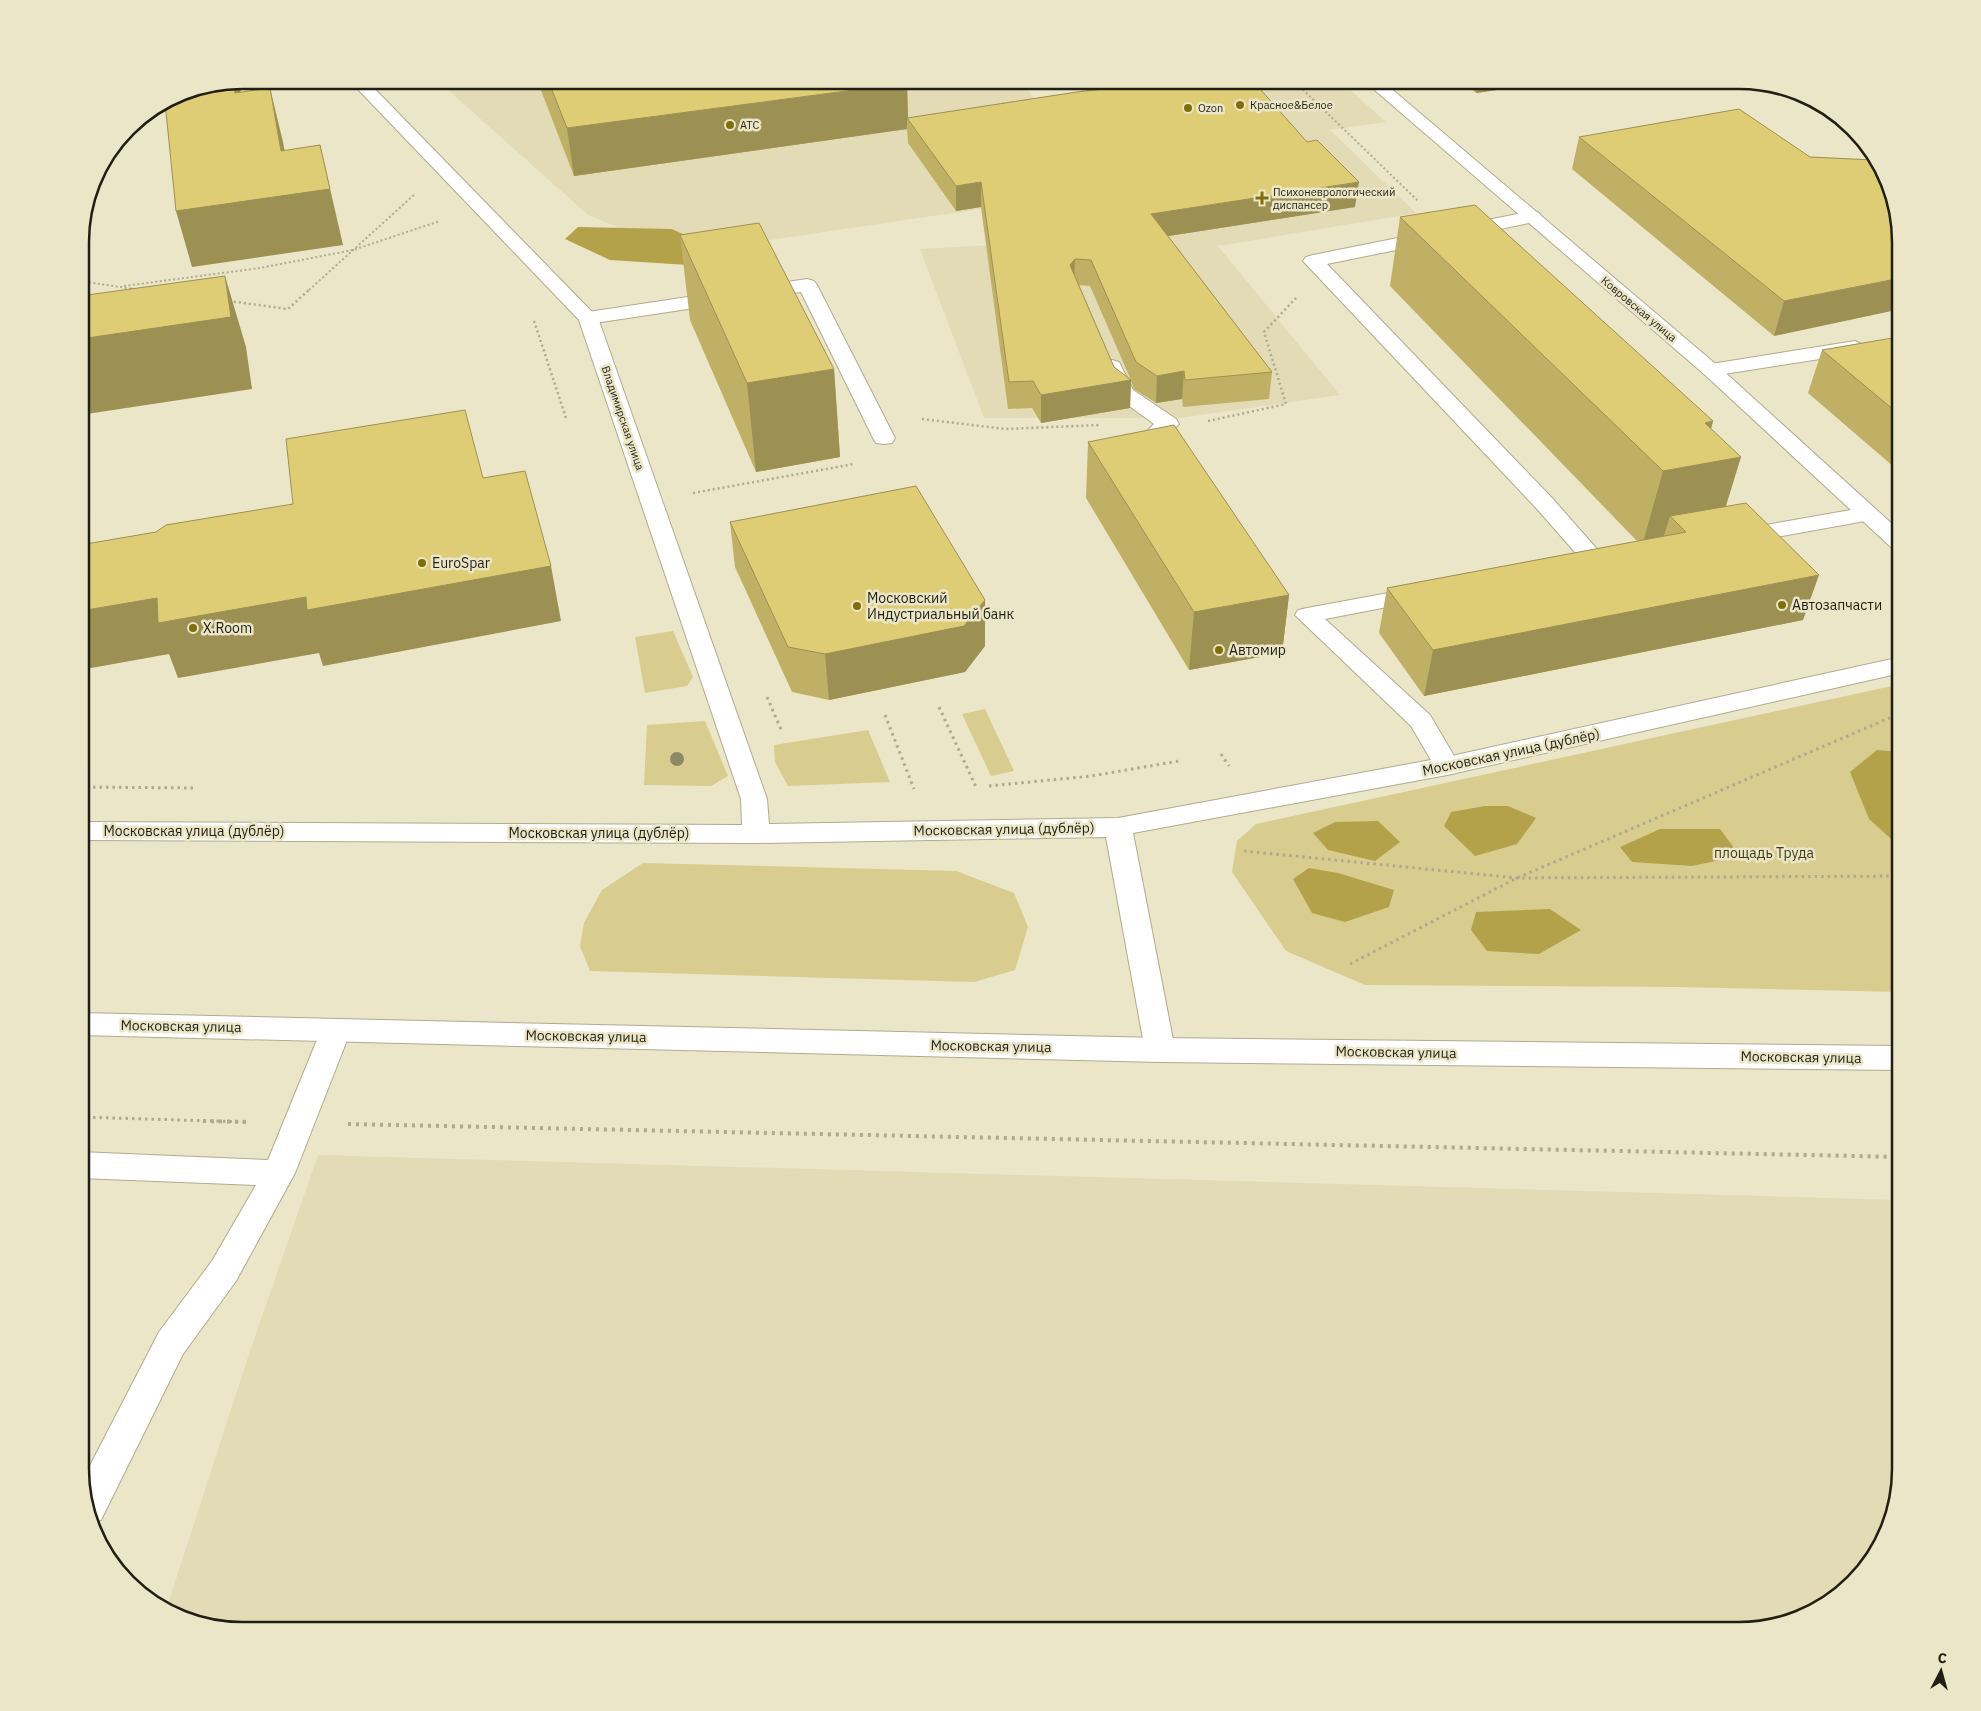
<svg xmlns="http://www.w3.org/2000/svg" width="1981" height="1711" viewBox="0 0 1981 1711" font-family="'IBM Plex Sans',sans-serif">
<rect width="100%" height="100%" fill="#ebe6c8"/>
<!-- built -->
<path fill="#e2dbb5" d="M437,80H1020L1041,108L1281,80H1339L1386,122L1330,130L1416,213L1218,246L1340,395L1180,418H984L920,249L1156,236L1088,193L729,246L656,243L588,215Z
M318,1155L1901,1200V1469L1889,1531L1861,1576L1801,1619L1739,1631H242L180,1619L166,1610L250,1351Z"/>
<!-- green -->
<path fill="#d8cc8e" d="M673,631L693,677L687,686L645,693L635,637Z
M1901,684V992L1679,987L1365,985L1286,951L1232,872L1237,841L1256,824Z
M985,709L1014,771L991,776L962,714Z
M705,721L728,776L711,786L644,785L647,725Z
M868,730L890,782L788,786L775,762L774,745Z
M643,863L956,871L1014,893L1028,927L1015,970L974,982L590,971L580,946L584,923L602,890Z"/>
<!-- forest -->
<path fill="#b4a24b" d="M578,227L672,229L717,250L703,266L610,260L565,239Z
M1877,750L1901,752V848L1869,819L1850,772Z
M1485,806H1508L1536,818L1517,844L1475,856L1444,826L1451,812Z
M1378,821L1400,842L1375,861L1328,850L1313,833L1335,822Z
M1660,829H1720L1740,856L1692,866L1632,862L1620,847Z
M1309,868L1338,873L1394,890L1389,907L1345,922L1312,913L1293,879Z
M1550,909L1581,930L1539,954L1487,951L1471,930L1476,912Z"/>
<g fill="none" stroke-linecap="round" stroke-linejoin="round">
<!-- service casing -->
<g stroke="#b0ab8f" stroke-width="2">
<path id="service" d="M1532,211L1539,213L1541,217L1539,221L1327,264L1553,499L1604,557L1608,562L1604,567L1596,569L1588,567L1537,509L1303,261L1306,257L1313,255Z
M807,279L814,281L817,285L895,438L892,443L884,444L876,443L873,438L801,292L588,324L581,322L578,318L581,314L588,312Z
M1855,341L1887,356L1901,354V366L1884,369L1877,367L1852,354L1711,376L1704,374L1701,370L1704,366L1711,364Z
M1112,360L1119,362L1133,390L1176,419L1179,424L1170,433L1186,457L1183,462L1175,464L1167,462L1147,431L1154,424L1117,397L1102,366L1105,362Z
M1868,507L1876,509L1879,514L1876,519L1737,544L1729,542L1726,537L1729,532L1737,530Z
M1421,587L1429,589L1433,594L1429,599L1325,619L1430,715L1460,766L1456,772L1447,775L1438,772L1411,726L1295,615L1298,610L1307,608Z
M336,1019L347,1022L351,1030L295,1173L236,1281L183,1354L101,1520L92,1523L81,1483L159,1332L212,1261L256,1185L80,1178V1152L268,1160L321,1030L325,1022Z"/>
</g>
<!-- minor casing -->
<g stroke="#b0ab8f" stroke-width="2">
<path id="minor" d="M349,80H366L598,318L767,799L769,824L1118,818L1447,757L1901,657V673L1447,775L1133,833L1175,1050L1171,1058L1160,1062L1149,1058L1145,1050L1106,837L756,843L80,840V822L742,825L741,799L579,320Z
M1363,80H1381L1718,366L1901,532V551L1893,549L1704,374Z"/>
</g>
<!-- secondary casing -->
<g stroke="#b0ab8f" stroke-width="2">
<path id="secondary" d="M80,1013L1160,1038L1901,1046V1070L1160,1062L80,1035Z"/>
</g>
<!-- path-far3 -->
<path stroke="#aeaa92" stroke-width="2" stroke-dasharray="2 2.5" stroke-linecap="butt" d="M1293,80L1418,201
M1301,88L1332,84
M1002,104L1142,83
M80,281L133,289
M124,286L260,268L353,250L440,221
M309,290L415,194"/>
<!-- path-far2 -->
<path stroke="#aeaa92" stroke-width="2.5" stroke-dasharray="2 3" stroke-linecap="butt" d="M131,289H133
M229,301L288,309L310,289
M534,321L566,418
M922,419L1005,429L1100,425
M1208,421L1286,404L1264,332L1296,298
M693,493L854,464"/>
<!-- path-far1 -->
<path stroke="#aeaa92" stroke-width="3" stroke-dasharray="2.5 4" stroke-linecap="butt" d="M767,697L782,732
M939,707L976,787
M885,715L914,789
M1221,754L1229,766
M989,786L1091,776L1179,761
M80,787L196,788
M1244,851L1517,878L1901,876
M1350,964L1517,878L1901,713
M80,1117L246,1122"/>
<!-- path -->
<path stroke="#aeaa92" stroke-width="4" stroke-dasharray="3 5" stroke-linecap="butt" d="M203,1121L250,1122
M348,1124L1901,1157"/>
<!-- service -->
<use href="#service" fill="#fff" fill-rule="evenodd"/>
<!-- minor -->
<use href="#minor" fill="#fff" fill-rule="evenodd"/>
<!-- secondary -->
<use href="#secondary" fill="#fff" fill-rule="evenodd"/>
</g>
<!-- trees -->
<circle fill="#8f8866" cx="677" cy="759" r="7"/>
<!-- wall -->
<path fill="#c0b065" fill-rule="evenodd" d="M537,80H905L907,83L908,118L1173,81L1172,80H1252L1355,207L1168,236L1272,372L1269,399L1183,407L1182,399L1156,403L1134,389L1131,381L1130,408L1041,423L1032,408L1008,409L981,207L956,211L908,143L907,129L574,176ZM1079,285L1090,286L1131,380L1114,367Z
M1460,80H1567L1476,93Z
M1579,137L1810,157L1874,160L1774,336L1572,169Z
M1400,217L1713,421L1711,429L1726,506L1803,620L1424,696L1379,633L1387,588L1637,541L1390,286Z
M680,235L834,369L840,457L756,472L690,320Z
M1901,339V473L1808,393L1822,350Z
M1088,442L1289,595L1282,653L1189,670L1086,498Z
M730,522L985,600V646L965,672L829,700L792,692L735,567Z"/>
<!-- shaded-wall -->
<path fill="#9c9053" d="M1478,80H1567L1476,93Z
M239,81L249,146L235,93L233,82Z
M907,83L908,120L907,118V129L574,176L567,128Z
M270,88L283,142L293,194L320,145L343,245L192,267L176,211L281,151Z
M981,182V207L956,211V186Z
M1359,182L1355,207L1149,239L1151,214Z
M1075,259L1074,285L1070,265Z
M225,276L246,347L252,389L80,415V339Z
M1901,278V309L1774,336L1784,301Z
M834,369L840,457L756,472L747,383Z
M1184,371L1182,399L1156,403L1157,376Z
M1131,380L1130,408L1041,423V395Z
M1713,421L1701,464L1741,457L1718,532H1686L1670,516L1662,542L1642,546L1663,471L1705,423Z
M551,566L561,621L323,666L319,653L178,678L169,654L80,670V611L157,598L306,597Z
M1819,575L1803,620L1424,696L1433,650Z
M1289,595L1282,653L1189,670L1194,612Z
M985,600V646L965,672L829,700L825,654Z"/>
<!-- building -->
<path fill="#dfcd76" stroke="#9c9053" d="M548,80H905L907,83L567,128Z
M1184,80H1252L1307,142L1317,140L1359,182L1151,214L1272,372L1185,380L1184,371L1157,376L1136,362L1091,260L1075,259L1070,265L1114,367L1131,380L1041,395L1033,381L1009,382L981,182L956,186L907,118L1077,92Z
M233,82L235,93L270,88L281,151L320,145L330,189L176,211L165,102L180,92Z
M1739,109L1810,157L1874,160L1889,180L1901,242V278L1784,301L1579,137Z
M1475,205L1713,421L1705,423L1741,457L1663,471L1400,217Z
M759,223L834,369L747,383L680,235Z
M225,276L231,317L80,339V296Z
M1898,337L1901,339V416L1822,350Z
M465,410L483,478L525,471L551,566L307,610L306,597L158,623L157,598L80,611V545L156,532L166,525L293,504L286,439Z
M1174,425L1289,595L1194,612L1088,442Z
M916,486L985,600L964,626L825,654L788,647L730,522Z
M1746,503L1819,575L1433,650L1387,588L1686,532L1670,516Z"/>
<!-- markers -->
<g fill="#7f6e0a" stroke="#ebe6c8" stroke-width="2">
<circle cx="1240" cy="105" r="5"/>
<circle cx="1188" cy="108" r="5"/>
<circle cx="730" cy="125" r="5"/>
<path d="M1259.5 190.5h5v5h5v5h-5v5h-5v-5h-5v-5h5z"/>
<circle cx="422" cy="563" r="5"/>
<circle cx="1782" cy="605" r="5"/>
<circle cx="857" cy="606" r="5"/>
<circle cx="193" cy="628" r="5"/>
<circle cx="1219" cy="650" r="5"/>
</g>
<g text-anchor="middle" stroke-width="5" stroke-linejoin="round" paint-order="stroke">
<!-- far-poi labels -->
<g font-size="11" fill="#211f14" stroke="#ebe6c8" text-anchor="start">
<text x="1250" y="109">Красное&amp;Белое</text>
<text x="1198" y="112">Ozon</text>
<text x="740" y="129">АТС</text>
<text x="1273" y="196">Психоневрологический<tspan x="1273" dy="13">диспансер</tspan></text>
</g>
<!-- far-street labels -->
<g font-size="11" fill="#211f14" stroke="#ebe6c8">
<text transform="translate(1639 309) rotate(40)" y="4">Ковровская улица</text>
<text transform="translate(623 418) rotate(71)" y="4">Владимирская улица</text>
</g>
<!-- poi labels -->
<g font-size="14" fill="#211f14" stroke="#ebe6c8" text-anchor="start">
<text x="432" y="568">EuroSpar</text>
<text x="867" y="603">Московский<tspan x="867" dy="16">Индустриальный банк</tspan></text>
<text x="1792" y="610">Автозапчасти</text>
<text x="203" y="633">Х.Room</text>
<text x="1229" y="655">Автомир</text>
</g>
<!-- street labels -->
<g font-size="14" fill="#211f14" stroke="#ebe6c8">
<text transform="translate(1511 752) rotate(-12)" y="5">Московская улица (дублёр)</text>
<text transform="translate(1004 829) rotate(-1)" y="5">Московская улица (дублёр)</text>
<text x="194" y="836">Московская улица (дублёр)</text>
<text x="599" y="838">Московская улица (дублёр)</text>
<text transform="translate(181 1026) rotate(1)" y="5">Московская улица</text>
<text transform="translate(586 1036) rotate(1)" y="5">Московская улица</text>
<text transform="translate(991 1046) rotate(1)" y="5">Московская улица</text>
<text transform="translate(1396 1052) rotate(1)" y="5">Московская улица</text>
<text transform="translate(1801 1057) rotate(1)" y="5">Московская улица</text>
</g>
<!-- park labels -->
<g font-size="14" fill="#433b15" stroke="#ebe6c8">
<text x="1764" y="858">площадь Труда</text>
</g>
</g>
<!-- crop -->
<path d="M0 0H1981V1711H0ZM242 89H1739A153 153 0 0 1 1892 242V1469A153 153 0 0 1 1739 1622H242A153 153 0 0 1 89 1469V242A153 153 0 0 1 242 89Z" fill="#ebe6c8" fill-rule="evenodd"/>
<path fill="none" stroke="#211f14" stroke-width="2.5" d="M242 89H1739A153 153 0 0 1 1892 242V1469A153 153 0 0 1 1739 1622H242A153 153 0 0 1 89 1469V242A153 153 0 0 1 242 89Z"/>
<!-- north arrow -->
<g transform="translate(1941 1671) rotate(6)" stroke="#ebe6c8" stroke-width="4" paint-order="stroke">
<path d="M0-4L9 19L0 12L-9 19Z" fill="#211f14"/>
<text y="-8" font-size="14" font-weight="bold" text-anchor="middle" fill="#211f14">С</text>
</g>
</svg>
